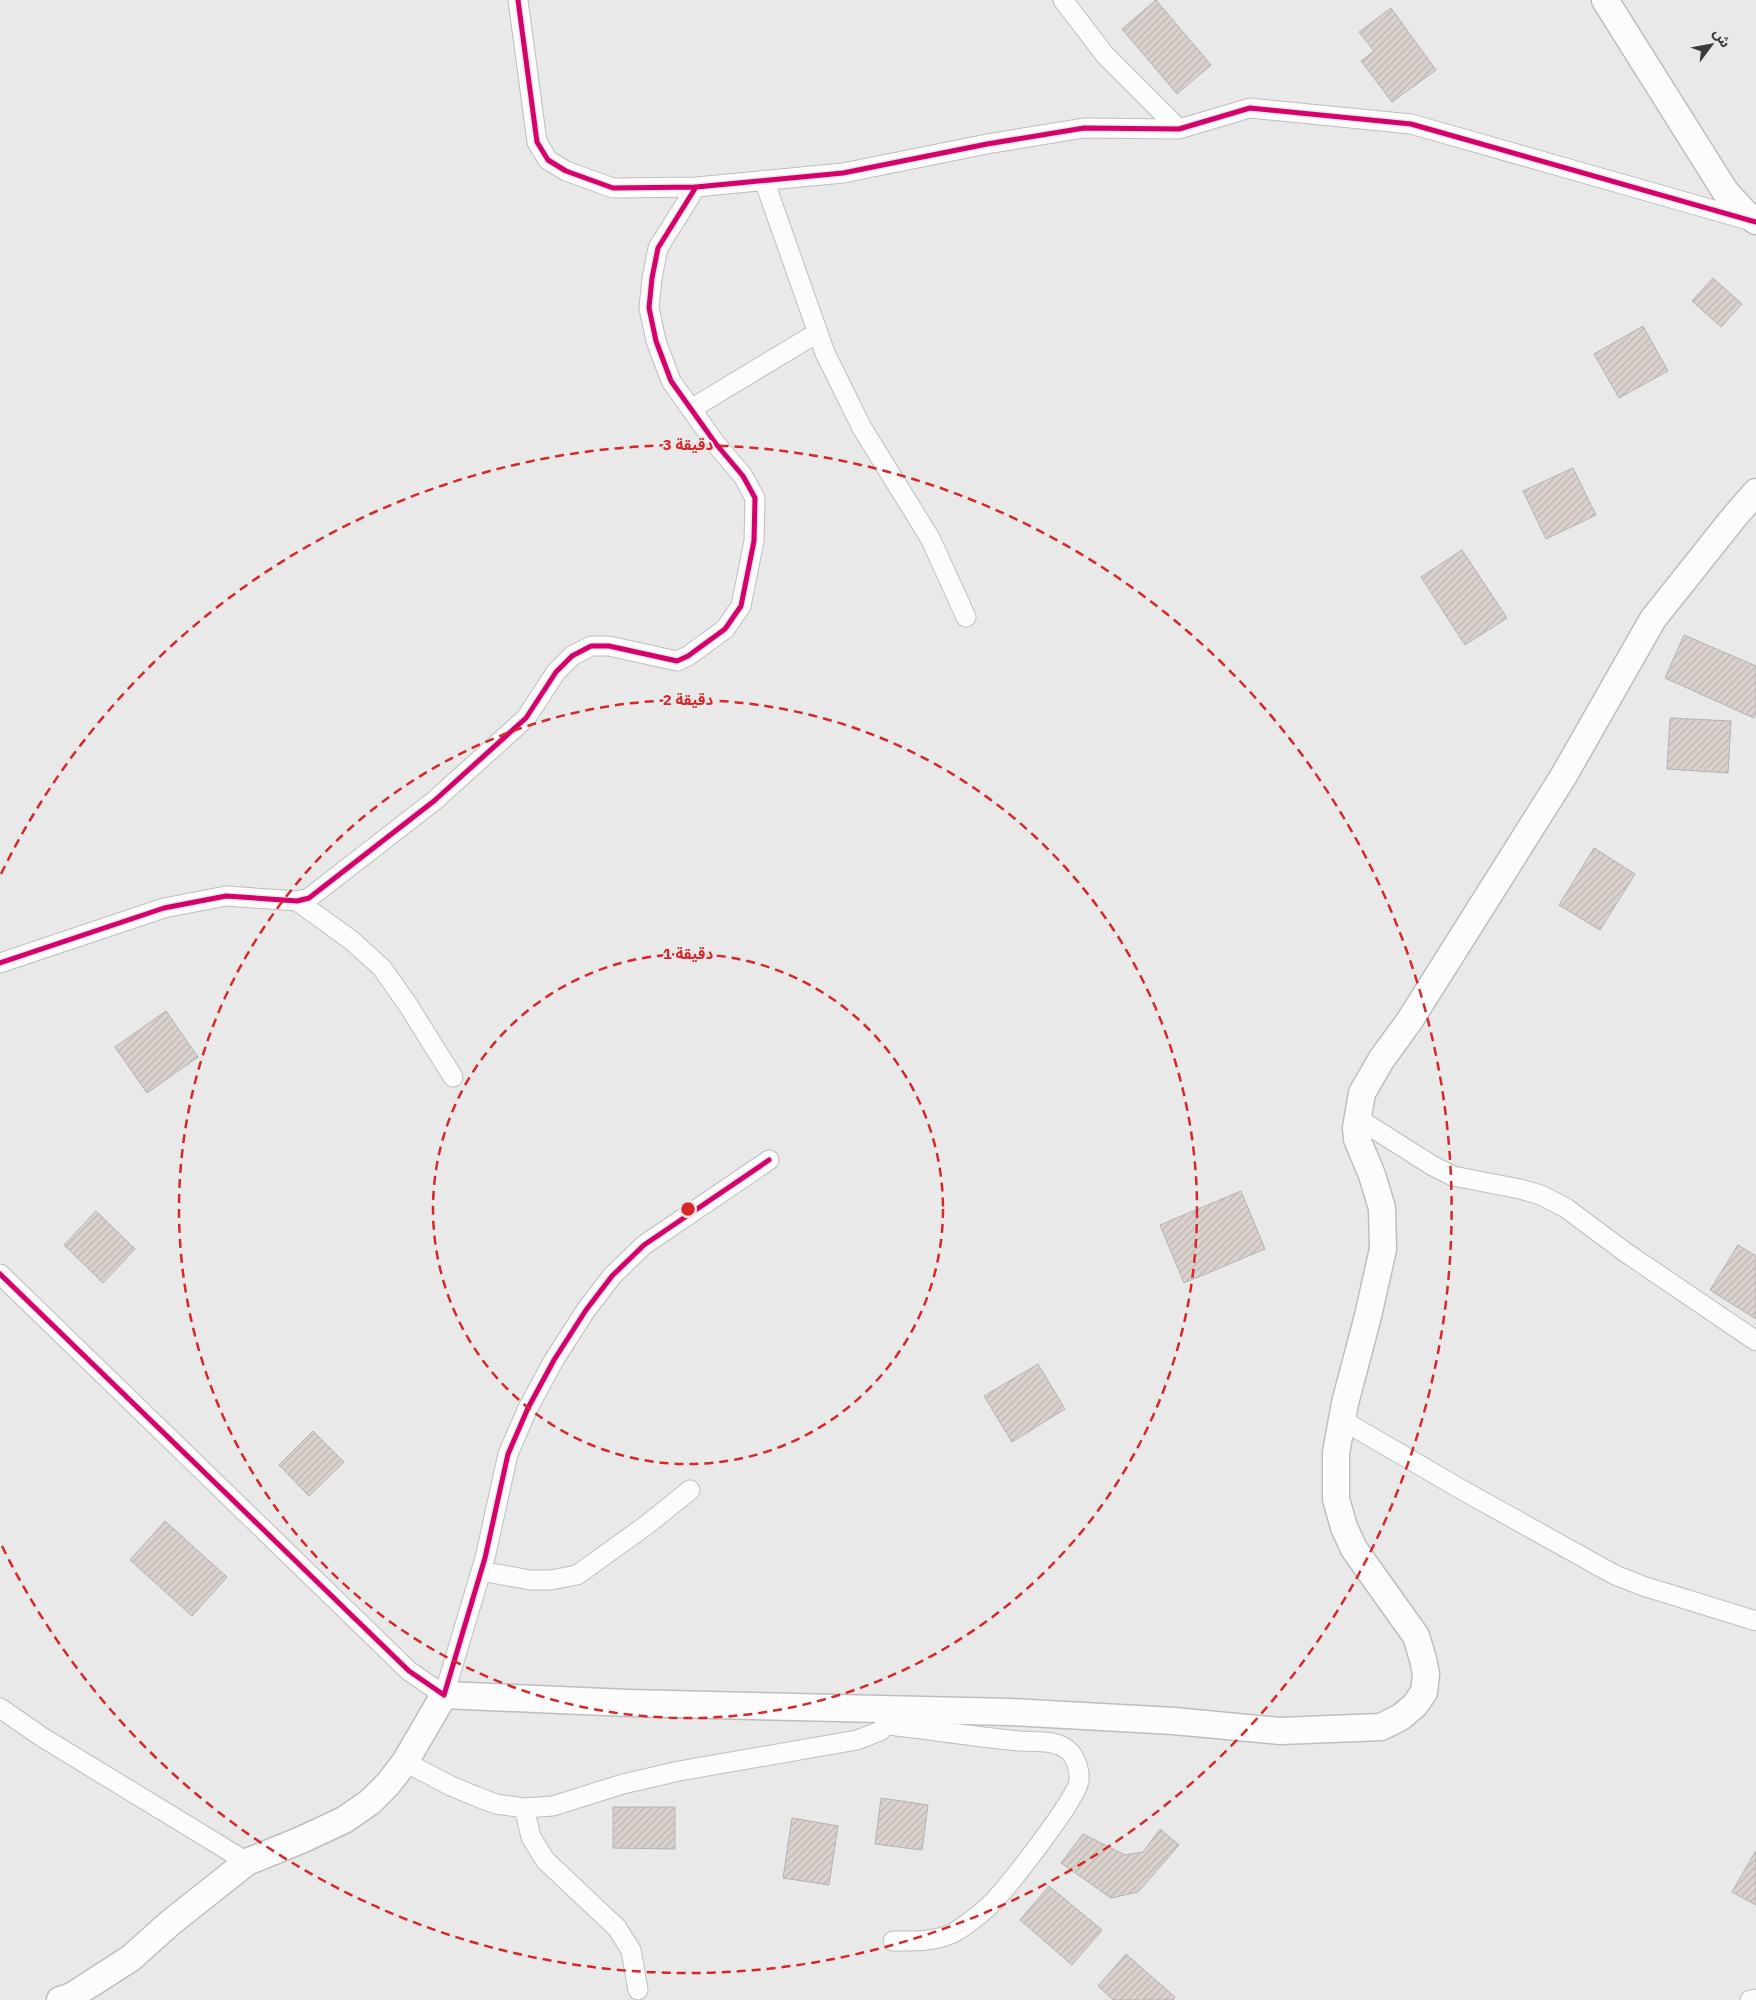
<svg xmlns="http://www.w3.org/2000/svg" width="1756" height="2000" viewBox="0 0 1756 2000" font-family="'IBM Plex Sans','Noto Sans Arabic',sans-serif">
<defs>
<pattern id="building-hatch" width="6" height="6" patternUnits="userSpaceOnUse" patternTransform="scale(1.25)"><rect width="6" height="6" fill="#dbd2ce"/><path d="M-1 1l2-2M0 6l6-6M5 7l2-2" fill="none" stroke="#bdb5b2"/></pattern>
</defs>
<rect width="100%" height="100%" fill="#e9e9e9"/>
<!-- building -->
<path fill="url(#building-hatch)" stroke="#b3b3b3" d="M1156,0L1211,65L1177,94L1122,29Z
M1391,8L1436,70L1392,102L1361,61L1374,51L1359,32Z
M1713,278L1742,304L1721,327L1692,301Z
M1643,326L1668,371L1619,398L1594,354Z
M1573,468L1596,515L1546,539L1523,491Z
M1462,550L1507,618L1465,645L1421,577Z
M1684,635L1756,666V713L1754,718L1665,678Z
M1670,718L1731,721L1728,773L1667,769Z
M1594,848L1635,874L1600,930L1559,905Z
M166,1011L198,1057L147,1093L115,1047Z
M1241,1191L1265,1249L1184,1283L1160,1225Z
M96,1211L135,1249L103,1283L64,1245Z
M1738,1245L1756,1256V1319L1710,1290Z
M1038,1364L1065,1409L1012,1442L984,1396Z
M313,1431L344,1462L309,1496L279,1465Z
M165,1521L227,1577L192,1616L130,1560Z
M881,1798L928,1805L922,1850L875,1844Z
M613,1807H675V1849L613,1848Z
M792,1818L838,1826L829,1885L783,1878Z
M1160,1829L1179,1845L1138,1892L1111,1898L1061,1863L1083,1834L1125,1855L1143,1852Z
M1755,1852H1756V1905L1732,1892Z
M1049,1886L1102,1930L1072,1965L1020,1920Z
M1126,1954L1175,1997L1173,2000H1113L1098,1986Z"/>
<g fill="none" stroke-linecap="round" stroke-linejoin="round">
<!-- street casing -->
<g stroke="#bebebe" stroke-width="21">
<path id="street" d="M518,0L537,142L548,160L566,171L613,188L696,187L843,173L987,144L1084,128L1179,129L1250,108L1411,124L1752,221
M1063,0L1105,55L1179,129
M764,180L825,353L862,428L930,538L966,617
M691,409L817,333
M297,901L351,940L382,968L408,1005L453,1077
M0,963L164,908L226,896L297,901L309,898L434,801L526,718L556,672L572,656L591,646H609L677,661L688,656L725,629L741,606L754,541L755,498L743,476L716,444L671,381L656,341L649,308L652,278L658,248L696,187
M1357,1118L1433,1166L1453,1176L1520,1189L1541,1195L1566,1208L1625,1252L1756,1341
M0,1274L409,1671L444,1695L485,1558L508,1454L528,1408L554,1360L586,1310L612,1276L644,1245L769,1160
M1342,1420L1464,1491L1615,1575L1643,1586L1756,1621
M481,1571L530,1580H551L577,1575L648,1524L690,1490
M0,1708L42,1737L247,1862
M889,1725C933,1730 976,1737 1020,1741C1035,1742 1052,1740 1065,1748C1075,1754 1080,1769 1079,1781C1077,1799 1005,1891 989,1906C978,1916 966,1926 953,1933C934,1942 913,1941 893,1941
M405,1762L451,1786L475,1796L496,1804L524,1808L553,1806L623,1784L679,1771L857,1740L880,1731L903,1710
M524,1808L531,1837L545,1860L617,1928L631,1950L638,1990
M1750,2000L1756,1999"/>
</g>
<!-- secondary casing -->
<g stroke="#bebebe" stroke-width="29">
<path id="secondary" d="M1605,0L1725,191L1745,213L1756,221
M60,2000L72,1996L131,1958L170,1923L247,1862L301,1840L344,1820L370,1802L388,1784L405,1762L444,1695L628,1703L1010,1712L1174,1721L1280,1731L1381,1727L1401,1717L1415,1705L1424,1692L1426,1674L1423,1659L1416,1636L1354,1549L1344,1527L1336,1499V1453L1345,1403L1368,1316L1383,1249L1382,1208L1372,1175L1357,1139L1356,1128L1362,1093L1381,1060L1410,1020L1563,777L1653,619L1735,516L1756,492"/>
</g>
<!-- street -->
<use href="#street" stroke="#fcfcfc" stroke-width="19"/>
<!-- secondary -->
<use href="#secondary" stroke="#fcfcfc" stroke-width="26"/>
<!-- cycleway casing -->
<g stroke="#e8e9ea" stroke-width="8">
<path id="cycleway" d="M518,0L537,142L548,160L566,171L613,188L696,187L843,173L987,144L1084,128L1179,129L1250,108L1411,124L1756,222
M0,963L164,908L226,896L297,901L309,898L434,801L526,718L556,672L572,656L591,646H609L677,661L688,656L725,629L741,606L754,541L755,498L743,476L716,444L671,381L656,341L649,308L652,278L658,248L696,187
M0,1274L409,1671L444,1695L485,1558L508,1454L528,1408L554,1360L586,1310L612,1276L644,1245L769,1160"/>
</g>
<!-- cycleway -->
<use href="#cycleway" stroke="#d6006c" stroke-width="5"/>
</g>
<!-- distance rings -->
<g fill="none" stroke="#d62828" stroke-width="2.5" stroke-dasharray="9 6">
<circle cx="688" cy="1209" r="255"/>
<circle cx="688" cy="1209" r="509"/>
<path d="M1 874A764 764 0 1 1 1 1544"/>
</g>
<circle cx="688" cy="1209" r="8" fill="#d62828" stroke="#e8e9ea" stroke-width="2.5"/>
<g font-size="15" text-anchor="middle" font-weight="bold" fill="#d62828" stroke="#e8e9ea" stroke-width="4" stroke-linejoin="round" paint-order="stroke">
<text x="688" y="450">3 دقيقة</text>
<text x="688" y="705">2 دقيقة</text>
<text x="688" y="959">1 دقيقة</text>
</g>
<!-- north arrow -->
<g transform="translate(1711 45) rotate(58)" stroke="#e8e9ea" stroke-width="4" paint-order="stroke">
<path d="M0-4L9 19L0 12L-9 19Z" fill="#3a3a3a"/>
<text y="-8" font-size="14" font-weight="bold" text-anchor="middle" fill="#3a3a3a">ش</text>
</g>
</svg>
